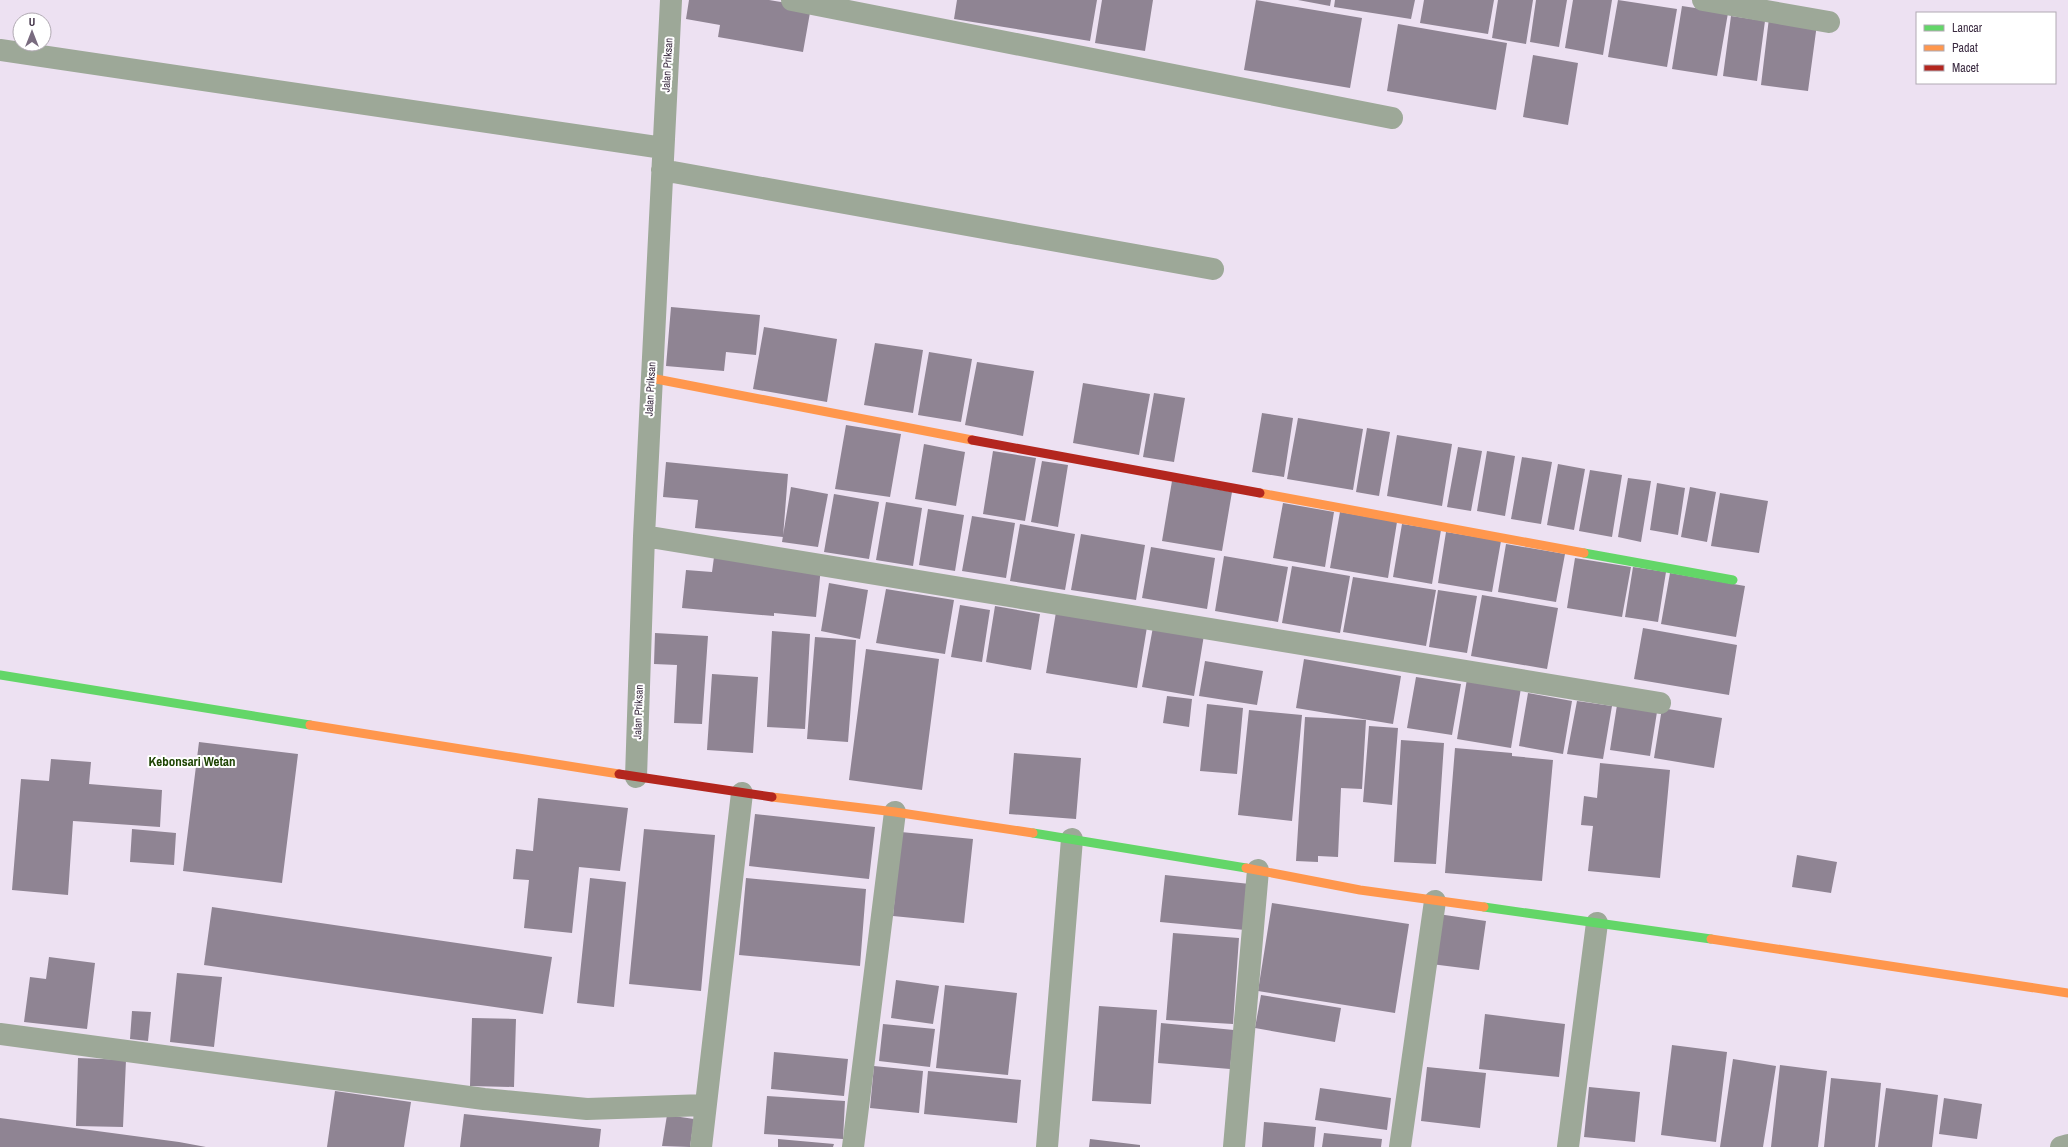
<svg xmlns="http://www.w3.org/2000/svg" width="2068" height="1147" viewBox="0 0 2068 1147" font-family="'Archivo Narrow',sans-serif">
<rect width="100%" height="100%" fill="#ede1f2"/>
<!-- building -->
<path fill="#8f8493" d="M689,0H769L811,7L803,52L718,37L720,25L686,19Z
M957,0H1097L1090,41L954,19Z
M1102,0H1153L1145,51L1095,43Z
M1256,0L1362,18L1350,88L1244,70Z
M1298,0H1331L1330,6Z
M1335,0H1415L1411,19L1334,7Z
M1424,0H1494L1488,34L1420,23Z
M1498,0H1533L1526,44L1492,38Z
M1536,0H1567L1559,47L1530,42Z
M1573,0H1612L1603,55L1565,48Z
M1618,0L1677,9L1667,67L1608,57Z
M1682,6L1728,13L1717,76L1672,69Z
M1731,16L1765,21L1757,81L1723,76Z
M1769,18L1817,24L1808,91L1761,85Z
M1398,24L1507,43L1496,110L1387,91Z
M1533,55L1578,63L1568,125L1523,117Z
M671,307L760,315L756,355L726,352L724,371L666,366Z
M764,327L837,339L827,402L753,389Z
M875,343L923,350L913,413L864,405Z
M929,352L972,359L961,422L918,415Z
M977,362L1034,371L1023,436L965,425Z
M1083,383L1150,394L1139,455L1073,443Z
M1154,393L1185,398L1174,462L1143,457Z
M1262,413L1293,418L1284,477L1252,472Z
M1298,418L1363,429L1353,490L1287,479Z
M846,425L901,434L890,497L835,489Z
M1367,428L1390,432L1379,496L1356,492Z
M1397,435L1452,444L1442,506L1387,496Z
M924,444L965,452L956,506L915,499Z
M1458,447L1482,451L1471,511L1447,507Z
M993,451L1036,458L1025,521L983,514Z
M1487,451L1515,456L1505,516L1477,511Z
M1522,457L1552,462L1541,524L1511,519Z
M1042,461L1068,465L1058,527L1031,522Z
M666,462L788,474L783,537L695,528L698,500L663,497Z
M1558,464L1585,469L1574,530L1547,525Z
M1590,470L1622,475L1612,537L1579,531Z
M1628,478L1651,481L1641,542L1618,537Z
M1172,481L1232,492L1222,551L1162,541Z
M1657,483L1685,488L1678,535L1650,530Z
M791,487L828,494L818,547L782,542Z
M1690,487L1716,492L1707,542L1681,537Z
M1720,493L1768,501L1759,553L1711,546Z
M834,494L879,502L869,559L824,552Z
M886,502L922,508L913,566L876,560Z
M1283,503L1334,512L1325,567L1273,558Z
M928,509L964,515L955,571L919,565Z
M1340,512L1397,522L1388,578L1330,568Z
M972,516L1015,523L1006,578L962,571Z
M1020,524L1075,534L1065,590L1010,581Z
M1402,524L1441,530L1432,584L1393,577Z
M1446,532L1501,541L1492,592L1438,583Z
M1081,534L1145,545L1136,600L1071,590Z
M1506,544L1565,554L1556,602L1498,592Z
M1151,547L1215,558L1207,609L1142,598Z
M1224,556L1288,567L1278,622L1215,611Z
M714,557L821,567L816,617L774,613V616L682,608L686,570L712,572Z
M1575,558L1631,567L1622,617L1567,608Z
M1292,566L1350,576L1340,633L1282,623Z
M1633,567L1666,572L1658,622L1625,617Z
M1670,573L1745,586L1736,637L1661,624Z
M1353,577L1436,590L1426,646L1343,632Z
M829,583L868,590L860,639L821,631Z
M886,589L954,600L945,654L876,643Z
M1438,590L1477,596L1467,653L1429,647Z
M1482,595L1558,608L1547,669L1471,656Z
M960,605L990,610L982,662L951,657Z
M995,606L1040,614L1031,670L986,662Z
M1056,612L1147,627L1137,688L1046,673Z
M1153,627L1204,635L1194,696L1142,687Z
M1643,628L1737,645L1729,695L1634,679Z
M772,631L810,634L805,729L767,727Z
M655,633L708,636L702,724L674,723L677,665L654,664Z
M815,637L856,640L848,742L807,739Z
M866,649L939,659L922,790L849,780Z
M1304,659L1401,676L1393,724L1296,708Z
M1205,661L1263,671L1257,705L1199,696Z
M712,674L758,677L753,753L707,750Z
M1416,677L1461,684L1452,735L1407,728Z
M1467,679L1521,688L1511,748L1457,739Z
M1528,693L1572,701L1563,754L1519,746Z
M1167,696L1192,699L1189,727L1163,723Z
M1577,701L1612,706L1603,759L1567,754Z
M1207,704L1243,708L1237,774L1200,771Z
M1617,705L1657,712L1650,756L1610,750Z
M1662,708L1722,718L1714,768L1654,758Z
M1249,710L1302,715L1292,821L1238,815Z
M1305,717L1366,720L1362,789L1341,788L1338,857L1318,856V862L1296,861Z
M1369,726L1398,728L1392,805L1363,802Z
M1401,740L1444,743L1436,864L1394,862Z
M199,742L298,754L282,883L183,871Z
M1455,748L1512,753V756L1553,760L1542,881L1445,873Z
M1014,753L1081,758L1076,819L1009,814Z
M51,759L91,762L89,784L162,790L160,827L73,821L68,895L12,890L21,779L49,781Z
M1600,763L1670,770L1660,878L1588,871L1593,826L1581,825L1584,796L1597,798Z
M538,798L628,808L620,871L579,867L572,933L524,928L529,880L513,879L516,849L533,851Z
M755,814L875,827L869,879L749,866Z
M132,829L176,833L174,865L130,862Z
M644,829L715,835L701,991L629,984Z
M901,832L973,839L964,923L893,916Z
M1797,855L1837,862L1831,893L1792,887Z
M1165,875L1250,884L1245,930L1160,922Z
M590,878L626,882L614,1007L577,1003Z
M746,878L866,889L860,966L739,955Z
M1272,903L1409,924L1395,1013L1258,991Z
M212,907L552,957L543,1014L204,965Z
M1438,914L1486,921L1479,970L1431,964Z
M1173,933L1239,938L1233,1024L1166,1020Z
M49,957L95,963L87,1029L24,1022L30,977L46,979Z
M177,973L222,977L214,1047L170,1042Z
M896,980L939,986L933,1024L891,1018Z
M945,985L1017,993L1008,1075L936,1068Z
M1261,995L1341,1008L1335,1042L1255,1028Z
M1099,1006L1157,1010L1151,1104L1092,1101Z
M132,1011L151,1012L148,1041L130,1039Z
M1485,1014L1565,1024L1559,1077L1479,1069Z
M472,1018L516,1019L514,1087L470,1086Z
M1161,1023L1234,1030L1230,1069L1158,1063Z
M883,1024L935,1029L930,1067L879,1061Z
M1672,1045L1727,1052L1716,1142L1661,1135Z
M774,1052L848,1059L844,1096L771,1089Z
M78,1058L126,1060L123,1127L76,1126Z
M1733,1059L1776,1066L1763,1147H1720Z
M1780,1065L1827,1071L1818,1147H1771Z
M874,1066L923,1071L919,1113L870,1108Z
M1427,1067L1486,1073L1480,1128L1421,1121Z
M928,1071L1021,1080L1017,1123L924,1114Z
M1831,1078L1881,1083L1875,1147H1824Z
M1589,1087L1640,1092L1635,1142L1584,1137Z
M1320,1088L1391,1098L1387,1130L1315,1120Z
M1886,1088L1938,1095L1932,1147H1878Z
M335,1091L411,1102L404,1147H327Z
M767,1096L845,1101L843,1139L764,1134Z
M1944,1098L1982,1104L1977,1139L1939,1134Z
M464,1114L601,1129L599,1147H460Z
M667,1115L694,1119L690,1147L662,1146Z
M0,1118L179,1142L206,1147H0Z
M1264,1122L1316,1127L1314,1147H1262Z
M1324,1133L1382,1139L1381,1147H1322Z
M778,1139L834,1144L833,1147H778Z
M1090,1139L1140,1145V1147H1089Z"/>
<g fill="none" stroke-linecap="round" stroke-linejoin="round">
<!-- street -->
<path stroke="#9da898" stroke-width="22" d="M792,0L1392,118
M1703,0L1829,22
M0,50L663,148
M662,170L1213,269
M644,536L1660,703
M636,777L644,536L671,0
M0,1034L484,1099L587,1109L705,1105
M701,1147L742,793
M853,1147L895,812
M1047,1147L1072,839
M1234,1147L1258,870
M1400,1147L1435,901
M1568,1147L1597,923
M2061,1147L2068,1145"/>
<!-- fast -->
<path stroke="#63d668" stroke-width="9" d="M1584,553L1733,580
M0,675L310,725
M1033,833L1246,868
M1484,907L1711,939"/>
<!-- slow -->
<path stroke="#ff974d" stroke-width="9" d="M651,378L972,440
M1260,493L1584,553
M310,725L619,774
M772,797L895,812L1033,833
M1246,868L1360,890L1484,907
M1711,939L2068,993"/>
<!-- jam -->
<path stroke="#b3261e" stroke-width="9" d="M972,440L1260,493
M619,774L772,797"/>
</g>
<g text-anchor="middle" stroke-width="4" stroke-linejoin="round" paint-order="stroke">
<!-- street labels -->
<g font-size="11" fill="#3b2b41" stroke="#fff">
<text transform="translate(667 65) rotate(-87)" y="4">Jalan Priksan</text>
<text transform="translate(650 389) rotate(-87)" y="4">Jalan Priksan</text>
<text transform="translate(638 712) rotate(-88)" y="4">Jalan Priksan</text>
</g>
<!-- quarter labels -->
<g font-size="13" font-weight="bold" fill="#1e4403" stroke="#fff">
<text x="192" y="766">Kebonsari Wetan</text>
</g>
</g>
<!-- legend -->
<rect x="1916" y="12" width="140" height="72" fill="#ffffff" stroke="#b1aab3"/>
<rect x="1924" y="25" width="20" height="6" fill="#63d668" stroke="#b1aab3"/>
<text x="1952" y="32" font-size="12" fill="#3b2b41">Lancar</text>
<rect x="1924" y="45" width="20" height="6" fill="#ff974d" stroke="#b1aab3"/>
<text x="1952" y="52" font-size="12" fill="#3b2b41">Padat</text>
<rect x="1924" y="65" width="20" height="6" fill="#b3261e" stroke="#b1aab3"/>
<text x="1952" y="72" font-size="12" fill="#3b2b41">Macet</text>
<!-- north arrow -->
<g transform="translate(32 32)"><circle r="19" fill="#ffffff" stroke="#b1aab3"/>
<path d="M0-3L7 15L0 10L-7 15Z" fill="#796b7f"/>
<text y="-6" font-size="11" font-weight="bold" text-anchor="middle" fill="#3b2b41">U</text>
</g>
</svg>
